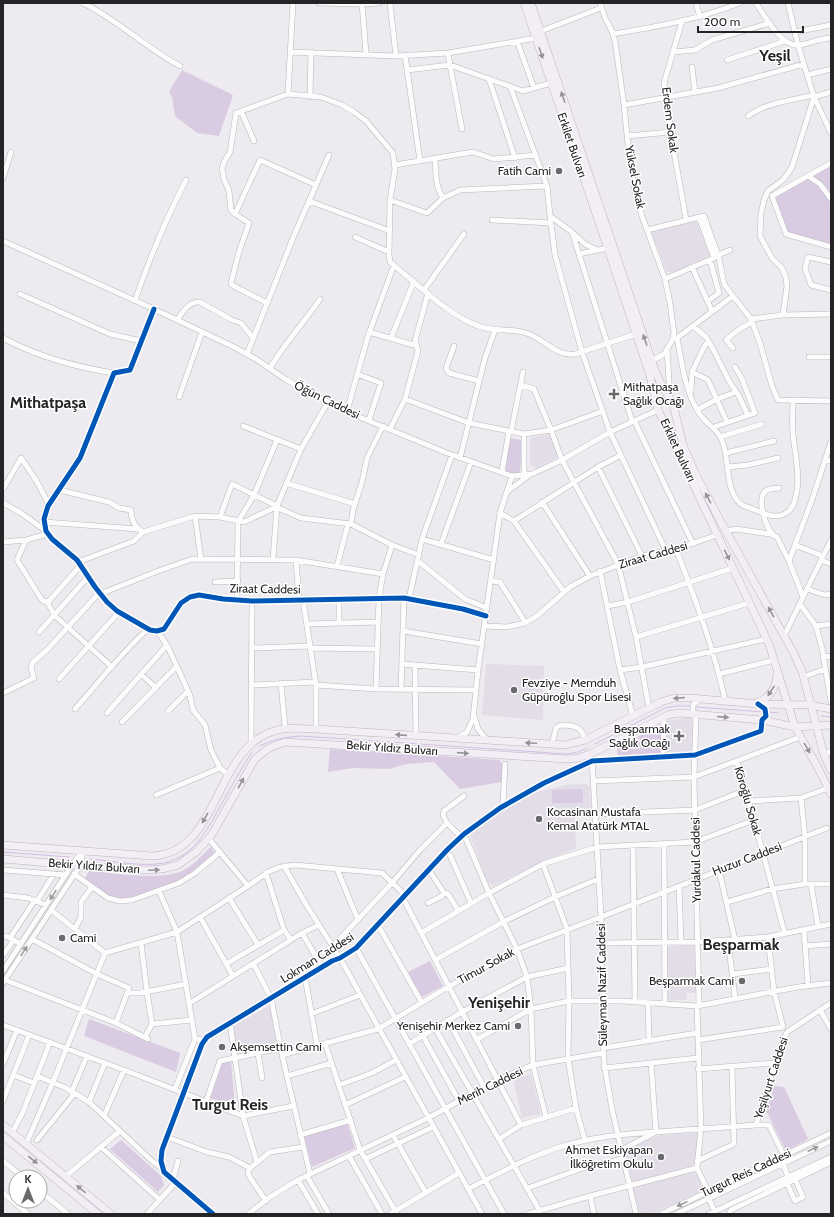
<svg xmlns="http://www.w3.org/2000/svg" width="834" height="1217" viewBox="0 0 834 1217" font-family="Cabin,sans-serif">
<rect width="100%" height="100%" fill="#edebef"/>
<!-- built -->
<path fill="#e3dde7" d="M694,221L697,222L710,256L674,272H667L651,232Z
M550,434L559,457L536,468L530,465V438Z
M486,664L544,666L543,720L482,715Z
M692,717V752L665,753L666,721Z
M571,784H586L590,787L591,809L590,810L575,812L576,848L540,863L492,886L491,883L488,884L470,835L501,811L536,792Z
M694,945L696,990L694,993H686V1000H668L667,948L668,947Z
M270,1005L278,1047L238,1054L232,1027Z
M531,1074L541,1114L522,1118L513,1078Z
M700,1133L694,1165L633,1183L623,1149L660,1135Z
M694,1170L704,1190L651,1214H640L632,1187Z"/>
<!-- green -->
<path fill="#d9cbe2" d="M182,70L233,95L219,136L197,133L175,116L172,97L169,92Z
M831,165V245L788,232L775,200L778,195Z
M510,438L522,440L520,474L505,472Z
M662,724L663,756L618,758L617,748Z
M330,749L500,760L503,766L502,782L460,789L434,762L406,764L389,769L353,768L328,772Z
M583,789V803H552V790Z
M211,847L215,853L184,881L139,900L119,899L105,895L85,878L89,871C114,873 160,881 182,871C193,866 202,855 211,847Z
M430,961L443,986L422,997L408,972Z
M89,1019L180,1053L176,1072L84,1036Z
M231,1061L235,1107L210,1098L222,1063Z
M774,1086L784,1087L808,1139L786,1151L768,1114L766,1112Z
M347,1123L355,1148L312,1167L304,1136Z
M121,1140L161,1176L164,1185L158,1192L110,1149Z"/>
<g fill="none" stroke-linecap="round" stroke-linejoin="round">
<!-- stream -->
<path stroke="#d7bce6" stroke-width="1" d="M696,707L763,712
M768,712L779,713
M821,716L831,717
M595,744L665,708L675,706H691
M260,746C273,739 286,737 301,736L567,754L578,752L587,748
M3,852L69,857
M90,859C112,861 135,866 157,864C193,860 205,833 221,805C231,787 241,769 252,752"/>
<!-- minor casing -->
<g stroke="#b9b7ba" stroke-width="6">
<path id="minor" d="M83,3C118,20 146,48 180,66
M293,3L288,94L321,97L342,105L354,112L366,121L393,153L395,169L390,200L389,255L390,262C416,283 450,317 481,327C497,332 514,328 529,334C545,340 557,357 575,354L636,334
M319,3L362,4L379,3
M362,3L366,54
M390,3L396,56
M600,3L605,18L612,31L615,41L624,105L629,155L635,191L642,216L665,279L670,303L674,333L673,339L664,354L652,361
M696,3L700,17
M756,3C764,15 781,46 797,45C808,45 819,38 831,38
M788,3L798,45L814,97L831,133
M682,21L664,83L674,152L686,219
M541,31L601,8
M795,32L831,25
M613,34C656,27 699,19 740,3
M517,41L534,88
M290,52L396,56L448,53L536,38
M673,52L695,50L712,40L770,23
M448,53L450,65L523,91L551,83
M405,55L420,161
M727,60L785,41
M692,67L695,92
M407,70L450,65L462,129
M807,75L831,69
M489,79L515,158
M510,86L547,186L550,216L572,232L579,254L608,248
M310,97L311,52
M624,105L718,88L804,64
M241,111L254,141
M748,116C765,103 793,100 814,95
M627,136L671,132
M435,158C436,173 435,186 443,198
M831,163L772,196L786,234L831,247
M395,165L473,152L494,159L536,155
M808,176L820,184L831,199
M3,178L11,152
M390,200L427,213L443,198L460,190L547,186
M309,201L390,231
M235,214L260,160L316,185
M550,216L555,255L582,352L610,432L666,551
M492,220L551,223
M647,230L704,216L719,258L724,284L733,296L751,319L760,343L772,386L778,400L831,401
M573,233L585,244L597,250
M355,237L389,252
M3,241L154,309L234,347L256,359L285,379L310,393L357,416L447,453L512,476L532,474L562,460L610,432L658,410
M579,254L632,421
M718,255L730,250
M831,262L808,257L805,268L811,285L831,290
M692,267L712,311
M665,279L714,258L699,217
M424,290L464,234
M20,294L110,334L141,341
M135,301C149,259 166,219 186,180
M708,301L719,293L710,260
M267,303L232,285L231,283L239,252L249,223L235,214L231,210L229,191L224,179L222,169L224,162L230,152L236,113L288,94
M154,309L130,370L114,373L80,458L48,506L44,519L46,531L52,539L77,560L95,587L107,602L117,611L150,630L157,631L164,629L181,603L190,597L199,595L223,599L252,601L404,598L463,609L486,616
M783,315L787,286L786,278L782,268L772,258L760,236L761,214L764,200L768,191L784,179L792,167L814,97L831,92
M751,319L783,315L831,314
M177,320C183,312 189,301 200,302L232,320L241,323L253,338
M693,326L706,337L712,347L729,381L739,396L748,416
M369,332L417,346
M3,338C38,357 75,367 114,373
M391,338L414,281
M677,338L733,296
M673,339L677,338C682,363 685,392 699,413C705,423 716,428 721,438C731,457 723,495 744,506C747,507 751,508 755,510C761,512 769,516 775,516C784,516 791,511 794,503C802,481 795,456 793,434C792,423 793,411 793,400
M454,346L446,368L449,373L479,381
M733,348L726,340L738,330L752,322
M667,349L670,398
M247,354L293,238L329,155
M809,357H831
M270,368C284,344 304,323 320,299
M692,372L708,380L727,422
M357,374L381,383L369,420
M521,385L534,389L551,430L562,460L618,564L636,637L649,708
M691,392L692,372L703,349L708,341
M179,397L202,332
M405,399L469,423L524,434L551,430L603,411
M697,410L717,399L736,392
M347,411L368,336L394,265
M634,420L693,544
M243,426L301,449
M383,426L367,458L362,482L353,510L351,524L390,544L419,555
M714,427L755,413L742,379L735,367
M390,429L405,399L418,351L415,341L428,293
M511,432L523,372
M720,437L762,424
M726,453L774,441
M460,458L485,358L495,330
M825,459L831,461
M598,467L642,556
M728,467L748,465L778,458
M502,472L509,431
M524,476V434
M286,483L355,504
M3,489L21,458L36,480L49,505
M59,490L109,502L119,508L131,510C131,520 134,527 143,532
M508,491L528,476
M542,502L590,576
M3,503L21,513L46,531
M500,513L514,521L564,592
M195,516L201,559
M220,517L232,484L277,506
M514,521L598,467L621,455
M44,522L138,529
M726,531L736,529L770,534L777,537L789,561L803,597
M48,534L26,540L17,560L42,600L46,602L49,601L80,566
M773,535C766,527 755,497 767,490C770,488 776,489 779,488
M422,539L494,560
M3,542L26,540
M441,544L471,462
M795,545L823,556
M676,549C695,598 714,649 725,700
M273,559L277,506L301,449L328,402
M296,560L299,600
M821,560L831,564
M418,561L465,599L487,608
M789,561L813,497L831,442
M78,562L134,541L143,532L195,516L220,517L244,522L276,507L301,518L351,524
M337,566L348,524
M600,571L620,670L633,716
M491,581L500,582L525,622
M215,582L238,581
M807,589L825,595L831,594
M100,594L158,571L192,559L296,560L383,574
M339,599V623
M409,599L422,539L452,455
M237,600L238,522L254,495L277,440
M303,600L316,685V729
M47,601L54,615L112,667
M800,604L816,626L822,648L831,702
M607,606L628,602L733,568
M307,624L378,622
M484,626L507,627L525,623L537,616L570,587L590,576L642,556L676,549L717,535
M816,626L831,624
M157,631L167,645L184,682L190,696L193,710L205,725L211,750L220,768L229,775
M403,631L482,644
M39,632L88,577
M784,636L831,540
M636,637L749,603
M252,648L310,646
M310,648L377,649
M824,657L831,656
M402,664L478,670
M415,665L416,736
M620,670L642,667L766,639
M141,674L156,688
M719,674L774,660
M803,677L825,669
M59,679L119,612
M281,683L285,728
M252,685L315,682
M316,685L376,689L476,690
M376,689L379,598L383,574L392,545
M401,689L404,598
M3,693L34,678L31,667L33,662L47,650L99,593
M699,699L693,705V711L696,715L694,777L699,1005
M75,709C99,682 121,653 148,629
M168,711L188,691
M107,713L167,645
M474,716L478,729L487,740
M122,722L176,667
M457,738L467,732L473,719L478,670L500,513L512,476
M251,742L252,601
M552,744L556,728C559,725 561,725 565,725C577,726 582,728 585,740
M824,755L831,751
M663,757L664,717
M592,759L601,917L604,1063L612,1109L636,1214
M737,761C754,818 769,876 785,934
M593,781L694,777L800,737
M156,795L220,768
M801,798L805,837V884
M749,801L801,798L828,788
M503,806L505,764
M595,814L695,810L746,790
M464,834L489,893L517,949L527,977L531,1009L533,1065L546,1117
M461,837L447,823L443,815L444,811L464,796
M209,839L248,886
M664,844L665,1004
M633,845L635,1002
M450,855L471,903
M543,864L567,929L569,1001L568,1058L576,1108L585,1141
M284,866L307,906L340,958L482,1214
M337,869L358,920
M3,870L66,875
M719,870L735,940
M266,873L284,930L291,940
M74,874L108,898L120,901L132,900L179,883L195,873L220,852
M811,884L818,926
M679,886L681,942
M159,891L177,932L195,1039
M444,893L448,894L458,910
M3,895L28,898L46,905
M229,898L258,945
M403,898L521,1125
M37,901L54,874
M727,902L772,889L805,884H831
M428,903L442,896L444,893L429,870
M51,910L105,953
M200,917L233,976
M378,925L422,1003
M75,929L81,917V902L92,887
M804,930L808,985
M302,933L322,967
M421,933L489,893L543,864L597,847L695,842L754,820
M3,936H6L21,944
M10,938L35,900
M32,939L97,974L129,988L116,1023
M728,940L735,998
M141,943L147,992L152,1024
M601,943L698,942L768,937L831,924
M333,946L392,883L420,850L447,823
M805,946L831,944
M356,948L504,1214
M105,953L177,932L248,886L268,872L280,867L295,865L382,873L405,895
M3,955L14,940
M435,960L503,922L555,897L598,879
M253,963L271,998L282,1055L310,1174
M226,964L284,930
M3,971L72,865L81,853
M733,974L771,969
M305,977L317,1045
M5,980L116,1023L148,1039
M3,983L80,866L83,851
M127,993H140L186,984
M190,1003L302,933L319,925
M648,1003L649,1041
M820,1010L831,1029
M311,1014L360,995
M448,1020L484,1087
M230,1022L243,1116L257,1162
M3,1025L124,1070L243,1116L293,1106
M435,1028L540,1211
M423,1036L459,1101
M145,1037L152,1024L192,1020
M476,1040L531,1009L569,1001H622L697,1006L798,987L831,983
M698,1040L783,1027L774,991L768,937
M325,1043L360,1150L397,1214
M409,1044L462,1012L527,977L568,968
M603,1048L697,1033
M258,1053L262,1078
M282,1055L378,1029L448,987L517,949L601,917L827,828
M651,1063L656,1132L756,1125L775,1063L787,1032L831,1003
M3,1064L17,1030
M604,1068L698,1058
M698,1069L775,1063
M13,1075L34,1083
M37,1076L66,1088L89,1102L152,1161L163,1169
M287,1076L332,1063
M339,1085L372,1073L396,1060
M175,1089L195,1039L205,1040
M72,1091L87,1056
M3,1101L29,1035
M89,1102L105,1063
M206,1102L220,1061L281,1048
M345,1105L405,1077
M104,1116L124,1070
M756,1125H769L784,1156
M12,1133L23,1112L50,1042
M300,1135L351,1120
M393,1135L426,1193
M167,1137L207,1152L229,1157L250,1168
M499,1139L521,1125L576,1108
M37,1140L75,1093
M26,1144L53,1082L105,953
M101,1147L160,1200
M349,1156L382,1214
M365,1159L433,1127
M3,1161L23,1177
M697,1161L732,1145L734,1143L732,1067
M783,1164L789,1179
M697,1168L701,1128L697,1006
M66,1176L120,1131
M307,1176L329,1214
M173,1179L178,1161
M298,1180L318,1214
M787,1183L795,1201L803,1197L795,1179
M528,1188L583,1168L623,1159
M468,1189C498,1174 528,1157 560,1147C591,1137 623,1134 656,1132L621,1150
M40,1191L68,1214
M3,1193L28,1214
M590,1196L594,1214
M709,1199L716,1214
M266,1201L249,1176L248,1172L250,1168L270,1152L303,1147
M147,1214L176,1182
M213,1214L164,1172L161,1161L162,1150L202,1044L207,1037L332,961L340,958L356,948L448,849L464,834L500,808L544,783L592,761L695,755L761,731L762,720L766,716L765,709L758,704
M248,1214L270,1197L298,1180L428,1118L497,1080L533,1065L603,1053
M390,1214L459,1173
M528,1214L590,1196L697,1168L708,1191
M661,1214L831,1133
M676,1214L831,1141
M709,1214L831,1157
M729,1214L731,1210L831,1162"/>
</g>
<!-- major casing -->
<g stroke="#bdb5c1" stroke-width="8">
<path id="major" d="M524,3L610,255L650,376L658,410L769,644L795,727L817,766L831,794
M531,3L656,373L663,388L673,404L683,445L695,473L722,524L793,652L802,671L824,755L831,770
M756,703C770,698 777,688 777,673
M3,845L152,856C219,853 214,752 271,732C285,726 301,729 316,729L565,745L585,740L661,702L674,698H690L758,704L810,705L831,709
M3,859L85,866L147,870L162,869L178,865L196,852L211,836L255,759L269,748L285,742L566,759L579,758L592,753L668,715L679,713L762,720L795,727L831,725
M3,1125L111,1214
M3,1136L98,1214"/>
</g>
<!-- minor -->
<use href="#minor" stroke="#fcfcfd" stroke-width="5"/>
<!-- major -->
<use href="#major" stroke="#f3eef6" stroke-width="7"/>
<!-- cycleway casing -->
<g stroke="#fff" stroke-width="8">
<path id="cycleway" d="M154,309L130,370L114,373L80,458L48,506L44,519L46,531L52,539L77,560L95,587L107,602L117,611L150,630L157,631L164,629L181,603L190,597L199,595L223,599L252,601L404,598L463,609L486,616
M213,1214L164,1172L161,1161L162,1150L202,1044L207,1037L332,961L340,958L356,948L448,849L464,834L500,808L544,783L592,761L695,755L761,731L762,720L766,716L765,709L758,704"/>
</g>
<!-- cycleway -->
<use href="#cycleway" stroke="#0057b8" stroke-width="5"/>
</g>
<!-- one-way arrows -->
<defs><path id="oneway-solid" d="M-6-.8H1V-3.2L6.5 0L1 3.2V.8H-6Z"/></defs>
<g fill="#969398">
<use href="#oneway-solid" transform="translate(541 53) rotate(71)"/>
<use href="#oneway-solid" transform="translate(563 97) rotate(-109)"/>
<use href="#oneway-solid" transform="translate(645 340) rotate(-109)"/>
<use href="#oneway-solid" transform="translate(708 498) rotate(-118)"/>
<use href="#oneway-solid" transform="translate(727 555) rotate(64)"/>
<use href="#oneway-solid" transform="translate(771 612) rotate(-119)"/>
<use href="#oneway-solid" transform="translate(771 691) rotate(124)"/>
<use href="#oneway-solid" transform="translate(679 698) rotate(175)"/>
<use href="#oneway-solid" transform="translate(723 717) rotate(5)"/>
<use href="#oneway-solid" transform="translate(401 735) rotate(-176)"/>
<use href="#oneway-solid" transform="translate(531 743) rotate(-177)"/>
<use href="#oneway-solid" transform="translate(807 748) rotate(60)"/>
<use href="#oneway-solid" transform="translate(463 753) rotate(4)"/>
<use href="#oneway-solid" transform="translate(241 783) rotate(-61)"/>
<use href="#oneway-solid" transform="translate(205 818) rotate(119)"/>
<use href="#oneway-solid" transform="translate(154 870) rotate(-2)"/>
<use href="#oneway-solid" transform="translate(33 1160) rotate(39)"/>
<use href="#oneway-solid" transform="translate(81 1189) rotate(-140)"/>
</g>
<g fill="#9b9a9c">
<use href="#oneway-solid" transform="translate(53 895) rotate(123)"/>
<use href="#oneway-solid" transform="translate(24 951) rotate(-57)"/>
<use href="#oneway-solid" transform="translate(813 1149) rotate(-25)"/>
<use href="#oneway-solid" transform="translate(682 1204) rotate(154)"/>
</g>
<!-- markers -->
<g fill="#6a696c" stroke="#fff" stroke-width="1.5">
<circle cx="559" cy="171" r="4"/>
<path d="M612 388h4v4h4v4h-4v4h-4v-4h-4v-4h4z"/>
<circle cx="514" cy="690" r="4"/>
<path d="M677 730h4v4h4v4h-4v4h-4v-4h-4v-4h4z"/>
<circle cx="539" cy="819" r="4"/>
<circle cx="62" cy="938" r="4"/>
<circle cx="742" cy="981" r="4"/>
<circle cx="518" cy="1026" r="4"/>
<circle cx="222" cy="1047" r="4"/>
<circle cx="661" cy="1157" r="4"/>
</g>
<g text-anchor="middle" stroke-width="3" stroke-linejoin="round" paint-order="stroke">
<!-- street labels -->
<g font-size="12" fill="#242325" stroke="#fff">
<text transform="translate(670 120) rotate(83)" y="4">Erdem Sokak</text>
<text transform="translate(572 145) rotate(71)" y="4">Erkilet Bulvarı</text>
<text transform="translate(635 177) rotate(79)" y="4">Yüksel Sokak</text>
<text transform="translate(327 400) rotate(26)" y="4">Öğün Caddesi</text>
<text transform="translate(678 450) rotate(65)" y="4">Erkilet Bulvarı</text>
<text transform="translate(653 555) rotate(-16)" y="4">Ziraat Caddesi</text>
<text transform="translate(265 589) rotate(1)" y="4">Ziraat Caddesi</text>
<text transform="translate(392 748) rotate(4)" y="4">Bekir Yıldız Bulvarı</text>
<text transform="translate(748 801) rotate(74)" y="4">Köroğlu Sokak</text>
<text transform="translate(747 859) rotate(-21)" y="4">Huzur Caddesi</text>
<text transform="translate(696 860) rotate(-91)" y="4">Yurdakul Caddesi</text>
<text transform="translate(94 866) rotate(4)" y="4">Bekir Yıldız Bulvarı</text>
<text transform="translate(317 958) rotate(-32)" y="4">Lokman Caddesi</text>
<text transform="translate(486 966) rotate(-29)" y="4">Timur Sokak</text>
<text transform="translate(602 985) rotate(-91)" y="4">Süleyman Nazif Caddesi</text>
<text transform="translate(771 1078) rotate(-72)" y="4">Yeşilyurt Caddesi</text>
<text transform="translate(490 1086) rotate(-26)" y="4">Merih Caddesi</text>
<text transform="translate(746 1173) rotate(-25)" y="4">Turgut Reis Caddesi</text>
</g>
<!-- poi labels -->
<g font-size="12" fill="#242325" stroke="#fff" text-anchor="end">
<text x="551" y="175">Fatih Cami</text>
<text x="623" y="391" text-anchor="start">Mithatpaşa<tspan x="623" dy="14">Sağlık Ocağı</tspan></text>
<text x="522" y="687" text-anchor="start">Fevziye - Memduh<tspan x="522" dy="14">Güpüroğlu Spor Lisesi</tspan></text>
<text x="670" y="733">Beşparmak<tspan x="670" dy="14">Sağlık Ocağı</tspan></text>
<text x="547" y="816" text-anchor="start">Kocasinan Mustafa<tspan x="547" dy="14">Kemal Atatürk MTAL</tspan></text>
<text x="70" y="942" text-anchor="start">Cami</text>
<text x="734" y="985">Beşparmak Cami</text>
<text x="510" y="1030">Yenişehir Merkez Cami</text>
<text x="230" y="1051" text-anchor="start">Akşemsettin Cami</text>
<text x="653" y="1154">Ahmet Eskiyapan<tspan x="653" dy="14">İlköğretim Okulu</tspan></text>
</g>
<!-- district labels -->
<g font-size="16" font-weight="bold" fill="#242325" stroke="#fff">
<text x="775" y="61">Yeşil</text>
<text x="48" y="408">Mithatpaşa</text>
<text x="741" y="950">Beşparmak</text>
<text x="499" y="1008">Yenişehir</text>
<text x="230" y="1110">Turgut Reis</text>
</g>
</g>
<!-- border -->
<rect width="834" height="1217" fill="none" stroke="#242325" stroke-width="8"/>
<!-- north arrow -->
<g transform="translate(28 1189)"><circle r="19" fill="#ffffff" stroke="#a7a7a8"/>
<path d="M0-3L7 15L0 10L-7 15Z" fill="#6a696c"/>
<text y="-6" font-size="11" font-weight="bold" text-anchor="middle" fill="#242325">K</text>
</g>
<!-- scale -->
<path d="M698 26v6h105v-6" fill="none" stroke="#242325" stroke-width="2"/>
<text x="704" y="26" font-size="12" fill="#242325" stroke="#ffffff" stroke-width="3" paint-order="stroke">200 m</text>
</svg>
